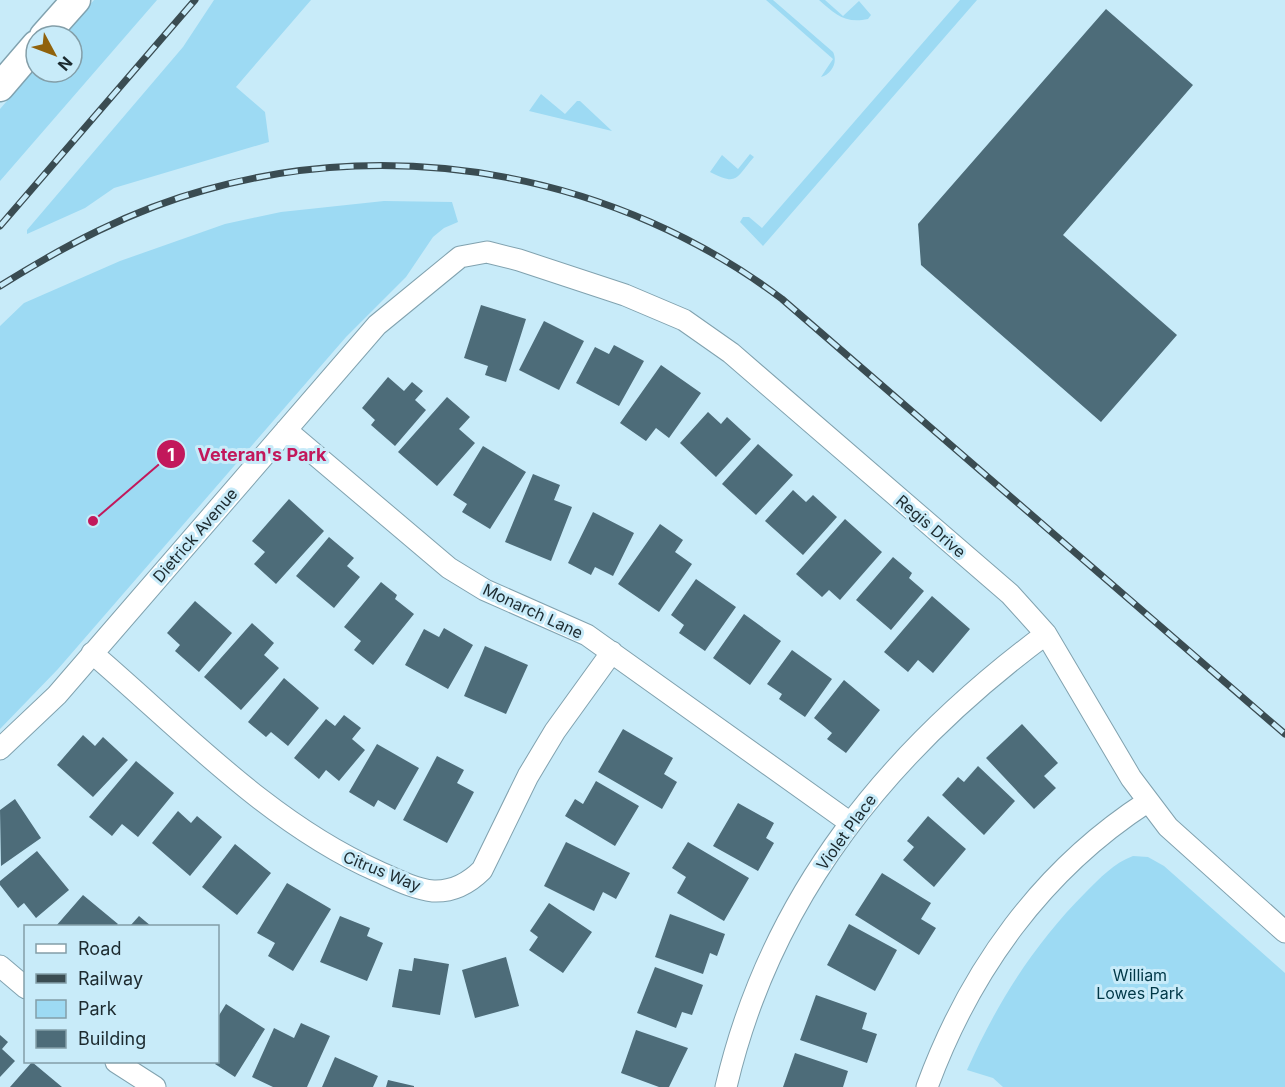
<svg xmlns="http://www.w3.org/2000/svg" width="1285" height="1087" viewBox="0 0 1285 1087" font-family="Inter,sans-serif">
<rect width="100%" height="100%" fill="#c8ebf9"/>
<!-- green -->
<path fill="#9ddaf3" d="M94,0H157L0,181V109L36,67V72H72V36H63Z
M214,0H311L236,87L265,112L269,142L114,188L85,208L27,234V230L183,47Z
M766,0H773L833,52C838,62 832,74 821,77L833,59Z
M819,0H825L843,16L859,1L871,15L868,19C845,24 835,14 819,0Z
M960,0H977L763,246L740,222L743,217H749L762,228Z
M541,94L565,114L577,101H580L612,131L529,111Z
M750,154L754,157C735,179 738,186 710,172L722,155L738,169Z
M384,201L452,202L458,222L444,228L433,237L406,277L346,337L58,669L0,729V326L24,303L120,261L225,224L281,212Z
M1133,856L1148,857L1164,866L1285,973V1087H1003L993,1078L967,1070C997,1003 1034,944 1086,892C1100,878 1114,863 1133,856Z"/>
<!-- building -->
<path fill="#4d6c79" d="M1106,9L1193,85L1063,235L1177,335L1101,422L921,265L918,224Z
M481,305L526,319L506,382L485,375L488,366L464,358Z
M544,321L584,341L559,390L519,370Z
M614,345L644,361L619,406L576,383L595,347L609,354Z
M661,365L701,393L669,438L656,428L646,441L620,423Z
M388,377L404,391L412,382L423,391L415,400L426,410L395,446L371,425L375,420L362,408Z
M447,397L470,417L459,429L475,443L437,486L398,452Z
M708,412L721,424L727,417L751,439L716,477L680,443Z
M758,444L793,475L756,515L722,484Z
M483,446L526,472L490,529L462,512L467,504L453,495Z
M533,474L560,485L554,500L572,507L551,561L505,542Z
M793,490L806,502L813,495L837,517L803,555L765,521Z
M289,499L324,531L276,584L254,564L265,552L252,541Z
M593,512L634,533L613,576L595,567L591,575L568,563Z
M845,519L882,552L840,600L829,590L822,597L796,574Z
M660,524L683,540L675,552L692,564L659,612L618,584Z
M329,537L354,558L347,566L360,577L334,608L296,576Z
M893,557L912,573L909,578L924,591L891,630L856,600Z
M696,579L736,607L705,651L679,633L684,625L671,615Z
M381,582L397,595L395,599L414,614L373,665L354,650L361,641L344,627Z
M932,596L970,629L933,673L918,660L908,672L884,652Z
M195,601L232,633L199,672L175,651L180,645L167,633Z
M744,614L781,641L750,685L713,658Z
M252,623L274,643L264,655L279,668L241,710L204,677Z
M444,628L473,645L448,689L405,665L424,629L439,637Z
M485,646L528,665L506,714L464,696Z
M792,650L832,679L805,717L779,699L782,694L767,684Z
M284,678L319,708L288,746L271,732L266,737L248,722Z
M844,680L880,710L846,753L827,739L832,733L814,718Z
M344,715L361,728L352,739L365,750L339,781L326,770L319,779L294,758L326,719L335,726Z
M1022,724L1058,763L1044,776L1056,788L1034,809L986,758Z
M623,729L673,758L664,774L677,782L662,809L598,772Z
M83,735L95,746L103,737L128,760L93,797L57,765Z
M377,744L419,768L395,810L378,800L374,807L349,792Z
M437,756L464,770L457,783L474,792L447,843L403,820Z
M136,761L174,793L138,837L122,824L112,836L89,817Z
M978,766L1015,801L984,835L942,795L958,777L964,782Z
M596,781L639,806L615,846L565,816L575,799L583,804Z
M15,799L41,838L1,866L0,810Z
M738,803L774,823L766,838L774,843L758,871L713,846Z
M178,811L191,823L197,816L222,837L190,876L152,843Z
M928,816L966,849L934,887L903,860L914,847L907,841Z
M566,842L630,873L616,899L603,892L594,911L544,886Z
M688,842L749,878L724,921L677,893L686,877L672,868Z
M235,844L271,873L237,915L202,887Z
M37,851L69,890L36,918L24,903L18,908L0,885V881Z
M882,873L931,903L921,919L936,928L919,955L855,915Z
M287,883L331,909L293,971L268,956L275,943L257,933Z
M83,895L118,924L116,926H56Z
M549,903L592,932L563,973L529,950L538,937L530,931Z
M670,914L725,934L717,956L710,953L703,974L655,957Z
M139,916L151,926H130Z
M340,916L370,928L367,936L383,943L367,981L320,962Z
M849,924L897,950L875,991L827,965Z
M506,957L519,1006L475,1018L462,970Z
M414,958L449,964L440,1015L392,1007L399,969L412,971Z
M655,967L703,985L692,1015L682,1012L676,1028L637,1013Z
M816,995L867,1013L862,1029L877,1034L867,1063L800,1040Z
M226,1004L265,1029L235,1077L215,1064L219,1058L218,1017Z
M301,1023L330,1036L307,1087H273L252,1077L274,1028L294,1038Z
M636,1030L688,1048L669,1087H659L621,1073Z
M0,1035L8,1042L2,1049L15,1061L0,1077Z
M795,1053L848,1071L843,1087H783Z
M335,1057L378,1076L373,1087H322Z
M32,1062L62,1087H10Z
M388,1080L414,1086V1087H386Z"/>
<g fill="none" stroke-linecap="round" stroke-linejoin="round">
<!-- street casing -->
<g stroke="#81a2af" stroke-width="23">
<path id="street" d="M286,430L449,568L485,590L587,635L849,822
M92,653C182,730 269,823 377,871C395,879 414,889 433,891C453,892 469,883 482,870L528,776L555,731L612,652
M0,749L57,695L377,325L460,257L487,252L519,260L625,295L684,320L731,353L1010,594L1046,634L1131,778L1168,827L1285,932
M0,966L26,988
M116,1062L155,1087
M726,1087C771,894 890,750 1046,634
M927,1087C970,970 1042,870 1147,802"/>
</g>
<!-- secondary casing -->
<g stroke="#81a2af" stroke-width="31">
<path id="secondary" d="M44,36L76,0
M0,87L36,45"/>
</g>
<!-- street -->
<use href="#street" stroke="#fff" stroke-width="21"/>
<!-- secondary -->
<use href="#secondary" stroke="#fff" stroke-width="28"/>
<!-- rail casing -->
<g stroke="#3a4c52" stroke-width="7">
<path id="rail" d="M0,226L195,0
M0,286C64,246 131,210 205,190C402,134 619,176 782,299L1285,734"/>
</g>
<!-- rail -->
<use href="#rail" stroke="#c8ebf9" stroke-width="4.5" stroke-dasharray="14" stroke-linecap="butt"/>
</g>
<g text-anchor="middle" stroke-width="6" stroke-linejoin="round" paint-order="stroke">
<!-- street labels -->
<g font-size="16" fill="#1c2a2f" stroke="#c8ebf9">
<text transform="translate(931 526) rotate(41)" y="6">Regis Drive</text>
<text transform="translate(195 535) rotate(-49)" y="6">Dietrick Avenue</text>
<text transform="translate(533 611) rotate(25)" y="6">Monarch Lane</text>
<text transform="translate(846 832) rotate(-54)" y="6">Violet Place</text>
<text transform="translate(382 871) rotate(22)" y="6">Citrus Way</text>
</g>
<!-- park labels -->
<g font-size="16" fill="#013848" stroke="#c8ebf9">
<text x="1140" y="981">William<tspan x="1140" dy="18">Lowes Park</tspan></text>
</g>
</g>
<!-- callouts -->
<path fill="none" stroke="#c2185b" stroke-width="2" d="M93 521L171 454"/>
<g fill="#c2185b" stroke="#c8ebf9" stroke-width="2">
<circle cx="93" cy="521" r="6"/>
<circle cx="171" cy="454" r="15"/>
</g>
<g font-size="18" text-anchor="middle" font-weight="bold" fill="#fff">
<text x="171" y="461">1</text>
</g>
<g font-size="18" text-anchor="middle" font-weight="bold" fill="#c2185b" stroke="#c8ebf9" stroke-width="6" stroke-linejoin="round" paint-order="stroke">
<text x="262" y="461">Veteran's Park</text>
</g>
<!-- legend -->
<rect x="24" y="925" width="195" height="138" fill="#c8ebf9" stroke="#839ea8" stroke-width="1.5"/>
<rect x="36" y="944" width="30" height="9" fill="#ffffff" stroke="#839ea8" stroke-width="1.5"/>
<text x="78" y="955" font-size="18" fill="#1c2a2f">Road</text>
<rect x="36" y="974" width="30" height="9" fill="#3a4c52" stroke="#839ea8" stroke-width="1.5"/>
<text x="78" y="985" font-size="18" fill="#1c2a2f">Railway</text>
<rect x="36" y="1000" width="30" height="18" fill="#9ddaf3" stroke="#839ea8" stroke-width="1.5"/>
<text x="78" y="1015" font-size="18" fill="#1c2a2f">Park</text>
<rect x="36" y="1030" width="30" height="18" fill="#4d6c79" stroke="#839ea8" stroke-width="1.5"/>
<text x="78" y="1045" font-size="18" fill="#1c2a2f">Building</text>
<!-- north arrow -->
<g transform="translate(54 54) rotate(131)"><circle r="28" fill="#c8ebf9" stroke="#839ea8" stroke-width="1.5"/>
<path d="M0-4.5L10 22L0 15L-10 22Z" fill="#90620c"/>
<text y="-9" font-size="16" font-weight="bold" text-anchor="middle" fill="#1c2a2f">N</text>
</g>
</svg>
